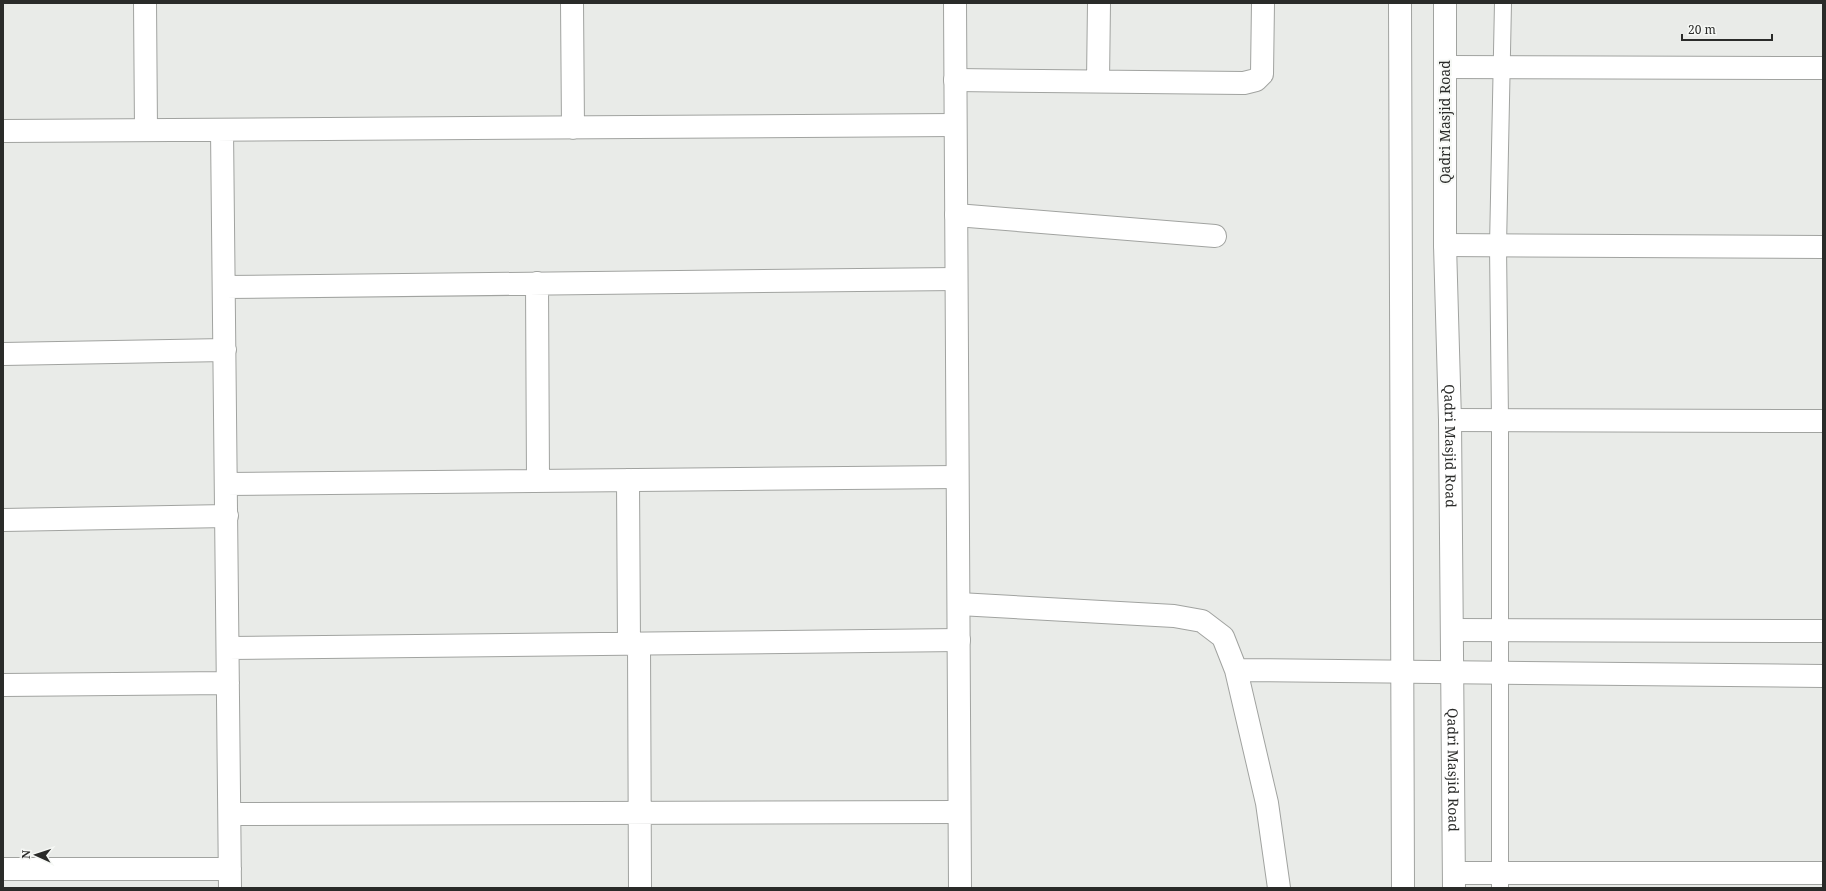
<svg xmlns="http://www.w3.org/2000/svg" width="1826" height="891" viewBox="0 0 1826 891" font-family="'Noto Serif',serif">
<rect width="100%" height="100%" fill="#e9ebe8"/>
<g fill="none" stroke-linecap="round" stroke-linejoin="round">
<!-- service casing -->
<g stroke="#a1a3a0" stroke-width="18">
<path id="service" d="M1500,888V420L1498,246L1503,3"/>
</g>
<!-- minor casing -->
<g stroke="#a1a3a0" stroke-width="24">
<path id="minor" d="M145,3L146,130
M572,3L573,128
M955,80L1244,83L1256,80L1262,74L1263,3
M1098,81L1099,3
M222,130L230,888
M3,131L955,125
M956,215L1215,236
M1445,245L1823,247
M537,283L538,481
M224,287L956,279
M3,354L225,350
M1450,420L1823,421
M628,480L629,644
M226,484L957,477
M3,520L227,516
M959,604L1174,616L1202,621L1223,637L1236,670L1267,803L1279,888
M1452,630L1823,631
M639,644L640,888
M228,648L959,640
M1236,670L1823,676
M3,685L228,683
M230,814L959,812
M3,869H230
M1454,873H1823"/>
</g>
<!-- tertiary casing -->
<g stroke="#a1a3a0" stroke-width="24">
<g id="tertiary">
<path d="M955,3L960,888"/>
<path d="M1400,3L1403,888"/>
<path id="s1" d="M1445,3V245L1450,420L1454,888"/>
<path d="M1446,67L1823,68"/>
</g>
</g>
<!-- service -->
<use href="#service" stroke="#fff" stroke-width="16"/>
<!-- minor -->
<use href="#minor" stroke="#fff" stroke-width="22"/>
<!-- tertiary -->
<use href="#tertiary" stroke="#fff" stroke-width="22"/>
</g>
<g text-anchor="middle" stroke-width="4" stroke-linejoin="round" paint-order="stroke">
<!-- street labels -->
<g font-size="14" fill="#2a2b29" stroke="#f6f8f5">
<text transform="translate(1445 122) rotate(-90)" y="5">Qadri Masjid Road</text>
<text dy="5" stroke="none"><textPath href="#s1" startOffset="443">Qadri Masjid Road</textPath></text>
<text dy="5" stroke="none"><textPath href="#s1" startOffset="767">Qadri Masjid Road</textPath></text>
</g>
</g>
<!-- border -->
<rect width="1826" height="891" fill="none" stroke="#2a2b29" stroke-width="8"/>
<!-- north arrow -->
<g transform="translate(36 855) rotate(273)" stroke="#f6f8f5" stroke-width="3" paint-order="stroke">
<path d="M0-3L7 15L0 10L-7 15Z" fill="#2a2b29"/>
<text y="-6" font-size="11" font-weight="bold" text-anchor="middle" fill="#2a2b29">N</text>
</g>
<!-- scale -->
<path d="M1682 34v6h90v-6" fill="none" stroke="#2a2b29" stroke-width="2"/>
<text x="1688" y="34" font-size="12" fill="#2a2b29" stroke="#f6f8f5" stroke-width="3" paint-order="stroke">20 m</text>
</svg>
